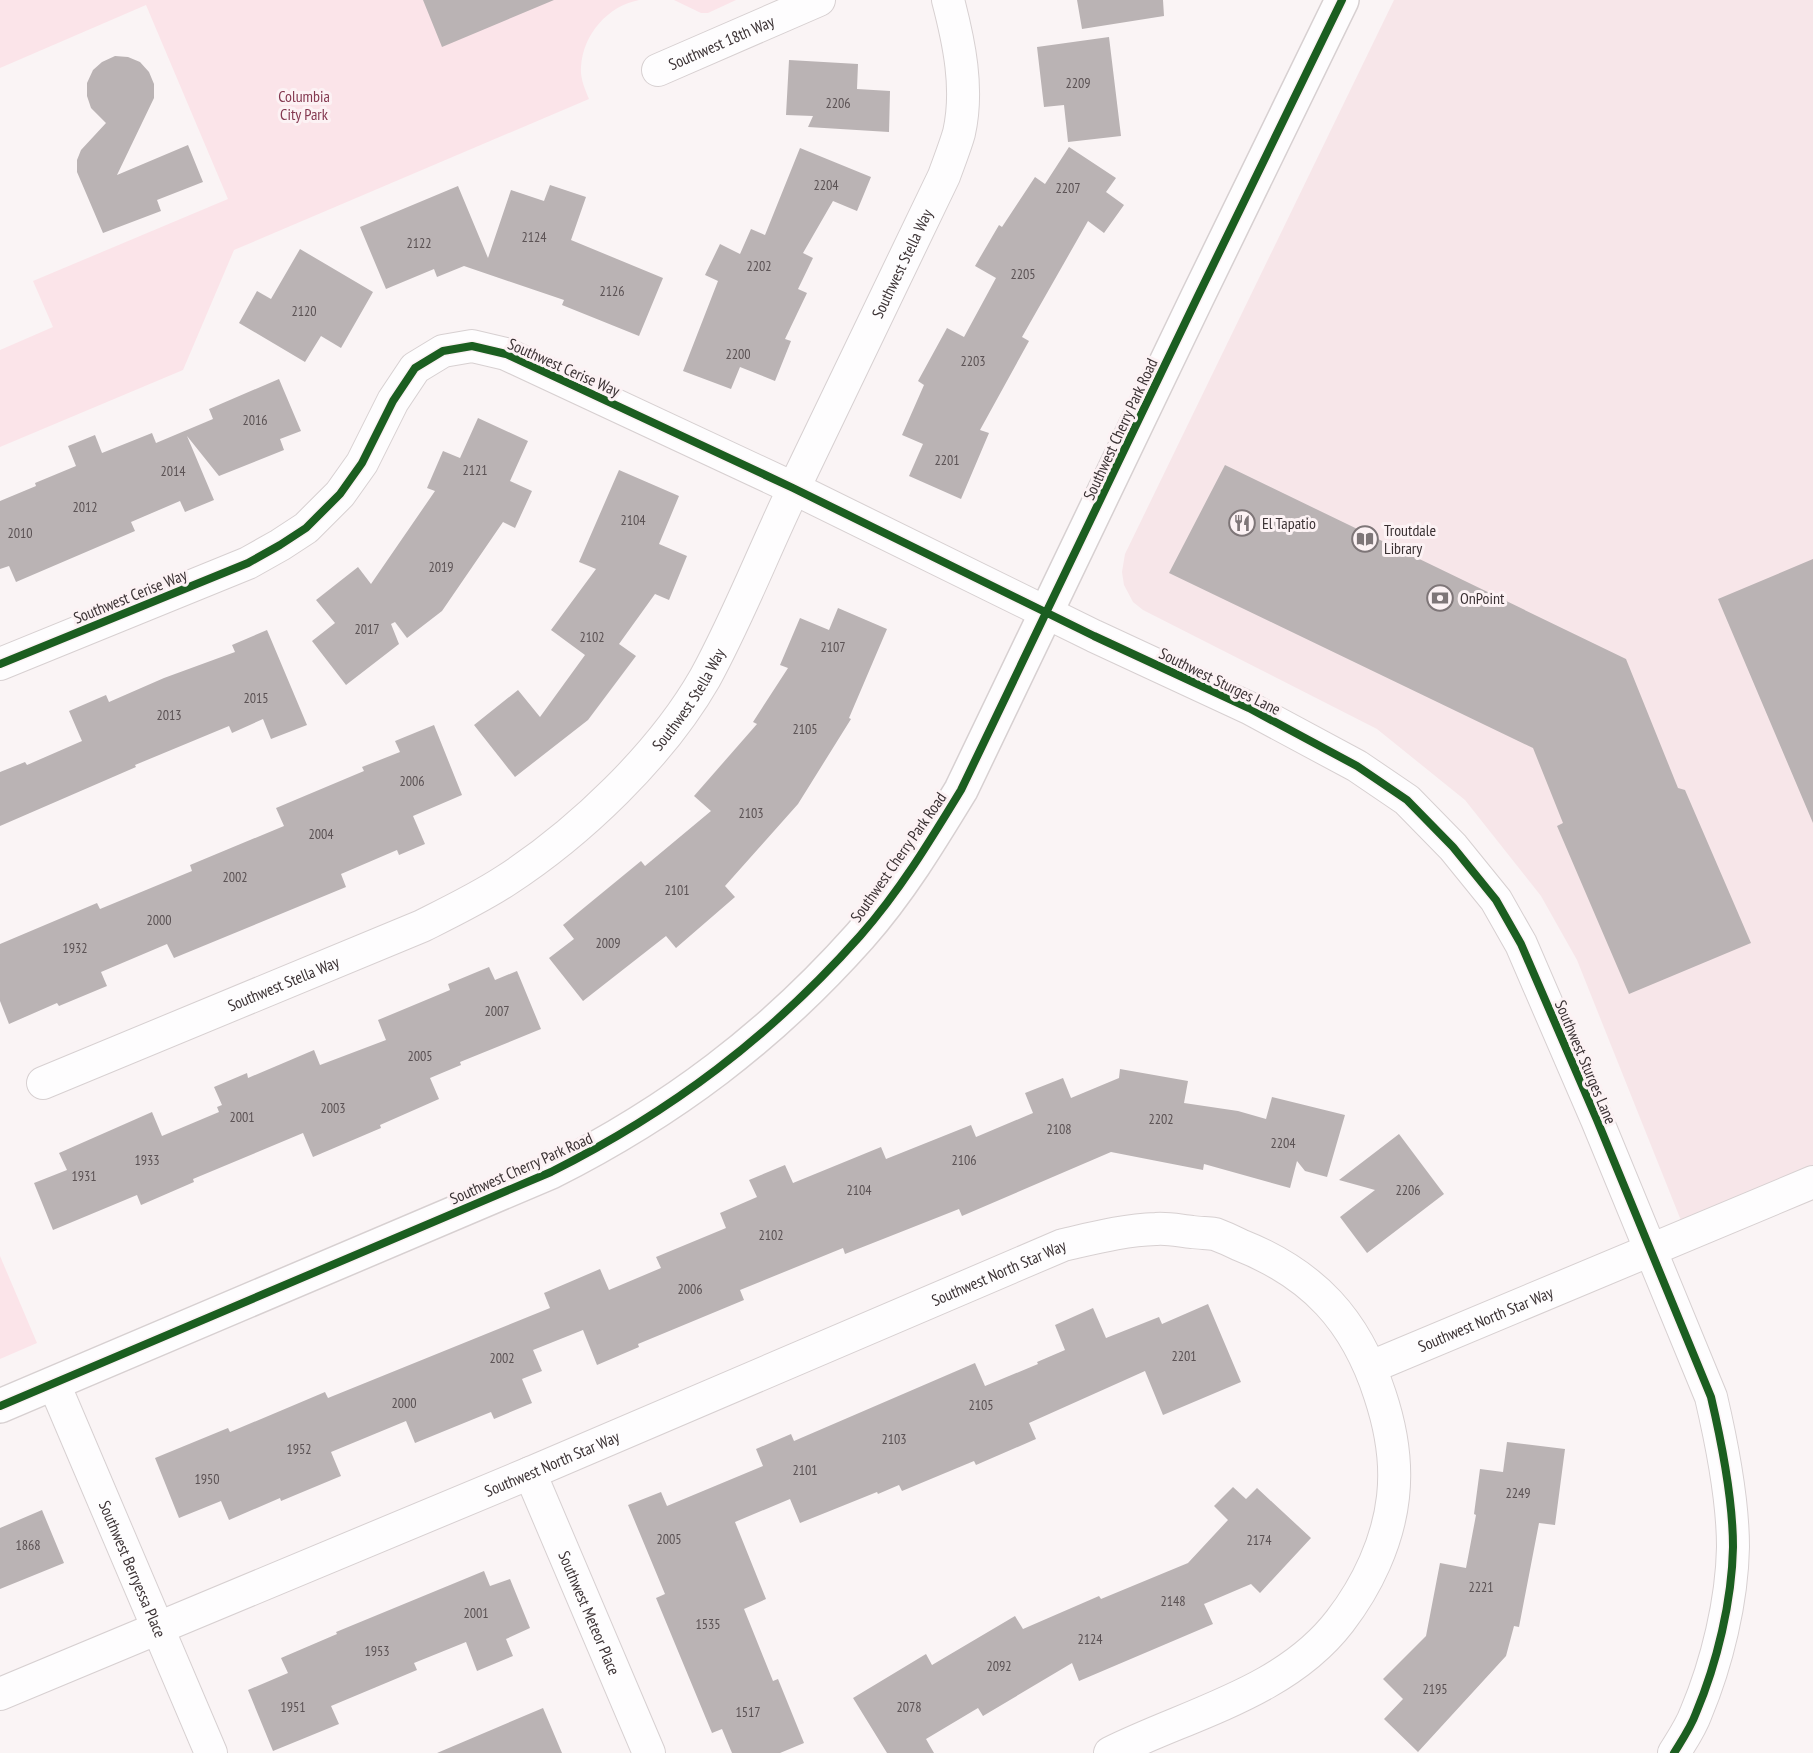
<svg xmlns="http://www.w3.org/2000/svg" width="1813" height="1753" viewBox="0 0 1813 1753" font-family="'PT Sans Narrow',sans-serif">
<rect width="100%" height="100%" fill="#faf4f5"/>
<!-- built -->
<path fill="#f7e6e9" d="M1394,0H1813V1174L1684,1228L1577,960L1541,896L1465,800L1377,729L1143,610L1133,602L1124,585L1122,572L1125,554Z"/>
<!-- green -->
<path fill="#fbe4e9" d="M0,0H639C608,6 583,34 581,67C580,78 585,89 589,99L234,250L183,370L0,447V350L53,327L33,281L228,199L146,5L0,68Z
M674,0H736L708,13H701Z
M0,1256L37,1343L0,1359Z"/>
<!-- building -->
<path fill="#bab3b4" d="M423,0H554L442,47Z
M1077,0H1163L1164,16L1082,29Z
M1109,37L1121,136L1068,142L1064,105L1044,107L1037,47Z
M115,56L128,57L140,62L149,72L154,84V98L117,175L188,145L203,182L157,200L161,211L103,233L77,172V160L81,150L106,123L91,108L87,96V83L93,70L102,62Z
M789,60L858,64L857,89L890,91L889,132L808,127L813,116L786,115Z
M1069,147L1116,178L1106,192L1124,205L1104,233L1088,221L1022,337L1029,341L980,430L989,433L961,499L909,476L923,444L902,435L924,385L918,381L947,328L964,337L996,278L975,266L999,225L1002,227L1035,177L1045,184Z
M800,148L871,177L857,211L833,201L803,253L813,258L798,289L807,293L785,339L791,341L775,381L740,367L731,389L683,371L718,281L705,275L720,244L740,254L751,229L765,235Z
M550,185L586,197L571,240L663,278L639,336L562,305L564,300L464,266L437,277L434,269L386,289L360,227L458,186L488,258L511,190L544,201Z
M300,249L373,292L341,348L321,336L305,362L239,323L257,291L271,299Z
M279,379L301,431L280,439L284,450L219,476L187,436L214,500L185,512L180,501L131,522L135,531L16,582L9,566L0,569V501L36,486L35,483L76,466L68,446L95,435L102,453L152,433L156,443L213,419L209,409Z
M478,418L528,441L510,481L532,491L515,528L503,522L442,611L407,638L395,622L391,624L399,644L346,685L312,641L335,623L316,600L358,567L371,584L435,491L427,488L443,451L460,458Z
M1225,465L1626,659L1678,788L1685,790L1751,943L1629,994L1557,826L1563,823L1533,748L1169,573Z
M619,470L679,496L659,544L687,556L669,600L655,594L619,644L636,656L588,720L515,777L474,725L518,690L540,717L585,655L551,630L596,569L579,562Z
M1813,559V823L1718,599Z
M838,608L887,629L849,718L851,719L798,804L725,886L735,897L676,948L666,936L583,1001L549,958L574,939L563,925L641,861L645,866L711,811L694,796L757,724L753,722L788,668L780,665L800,618L829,630Z
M267,630L307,725L271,739L263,719L232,733L229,726L135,765L136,767L0,826V772L25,762L27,765L82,741L69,711L106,695L109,702L164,678L235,652L232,645Z
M434,725L462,795L413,816L425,844L399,855L397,850L341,874L346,887L174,958L167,944L101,972L107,986L59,1006L57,1003L9,1024L0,1001V944L97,903L100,909L192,871L190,865L284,826L276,808L364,771L362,767L400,752L395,741Z
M489,967L495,980L517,971L541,1029L460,1062L461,1065L430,1078L439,1099L380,1125L381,1128L313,1157L303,1133L193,1179L194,1182L141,1205L137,1195L53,1230L34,1183L67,1170L59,1153L152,1112L162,1136L219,1112L217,1107L222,1105L214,1087L247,1073L248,1078L314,1050L320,1065L386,1040L378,1020L450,990L448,984Z
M1120,1069L1188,1081L1184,1103L1238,1111L1266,1119L1272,1097L1345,1115L1327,1177L1305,1171L1297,1161L1290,1188L1204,1164L1203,1170L1111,1152L962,1216L959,1209L845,1254L843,1248L740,1290L744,1300L638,1344L639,1347L597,1365L583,1330L533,1350L542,1371L522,1379L532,1403L494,1419L491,1412L415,1443L406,1421L331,1452L341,1476L281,1501L280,1498L229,1520L221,1501L179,1518L155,1458L228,1428L230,1432L325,1392L328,1398L550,1308L544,1293L600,1269L609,1290L661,1268L656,1257L726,1228L720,1213L757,1197L749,1180L785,1165L793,1183L881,1147L886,1159L971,1125L976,1137L1033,1113L1025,1093L1063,1078L1071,1098L1119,1078Z
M1399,1134L1444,1194L1367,1253L1340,1217L1375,1190L1339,1180Z
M1208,1304L1241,1382L1163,1415L1145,1371L1029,1423L1036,1439L976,1465L974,1461L902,1491L899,1485L878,1494L877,1492L800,1523L790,1499L735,1522L766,1599L744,1609L773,1681L778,1679L804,1743L780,1753H732L722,1729L712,1733L656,1598L665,1594L628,1505L661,1492L667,1506L763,1466L756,1449L791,1434L794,1441L975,1363L985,1386L1038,1364L1037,1362L1065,1350L1055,1325L1093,1308L1106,1338L1159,1317L1162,1324Z
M1507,1442L1565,1449L1555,1525L1539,1523L1519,1627L1514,1626L1506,1656L1418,1752L1384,1719L1403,1699L1383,1679L1426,1636L1440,1563L1466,1568L1476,1515L1474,1514L1480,1469L1503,1472Z
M1233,1487L1246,1499L1257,1488L1311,1538L1260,1593L1251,1584L1204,1604L1213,1624L1079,1681L1072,1663L983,1716L978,1708L926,1739L934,1753H887L853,1698L926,1654L932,1665L1015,1616L1023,1629L1099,1596L1101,1599L1188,1563L1228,1520L1214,1506Z
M42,1510L64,1563L0,1589V1528Z
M484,1571L490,1586L510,1579L530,1628L506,1639L513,1656L477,1671L466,1642L414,1663L417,1670L331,1706L339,1724L273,1751L248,1690L288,1673L281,1658L337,1634L336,1632Z
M543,1708L562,1753H437Z"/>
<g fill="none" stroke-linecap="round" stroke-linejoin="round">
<!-- street casing -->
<g stroke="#d7d0d1" stroke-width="34">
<g id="street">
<path id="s1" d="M658,70L819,0"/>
<path d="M0,664L248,563L280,545L306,528L340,494L362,463L393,401L415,368L443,351L472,346L506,354L793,488L1094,636L1249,708L1357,766L1407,800L1453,847L1496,900L1521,944L1597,1120L1711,1397C1722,1444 1733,1499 1733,1547C1732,1601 1717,1663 1696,1713C1691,1727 1682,1740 1674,1753"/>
<path id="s2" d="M43,1083L422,926C450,912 479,898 505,881C579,833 661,755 705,678C739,616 764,550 795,486C844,383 894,280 944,176C949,162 955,147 959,133C969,89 959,42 948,0"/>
<path id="s3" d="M1371,1367L1813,1182"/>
<path id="s4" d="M54,1384L211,1753"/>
<path id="s5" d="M530,1473L649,1753"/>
<path id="s6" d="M0,1694L530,1473L1063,1245C1094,1238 1124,1230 1156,1229C1168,1228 1181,1231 1192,1232C1200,1233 1208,1233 1215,1234C1223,1237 1232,1241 1240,1245C1313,1274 1356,1320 1380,1395C1391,1428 1397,1462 1393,1497C1388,1542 1367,1586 1340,1621C1285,1693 1188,1714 1110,1753"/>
</g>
</g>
<!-- secondary casing -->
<g stroke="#d7d0d1" stroke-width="36">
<path id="secondary" d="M0,1406L551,1172C672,1111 770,1037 860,936C899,892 930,841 961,790L1197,298L1342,0"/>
</g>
<!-- street -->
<use href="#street" stroke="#fefdfe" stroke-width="32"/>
<!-- secondary -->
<use href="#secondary" stroke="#fefdfe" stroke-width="33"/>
<!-- cycleway casing -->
<g stroke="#fcf2f4" stroke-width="11">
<path id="cycleway" d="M0,664L248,563L280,545L306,528L340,494L362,463L393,401L415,368L443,351L472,346L506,354L793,488L1094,636L1249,708L1357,766L1407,800L1453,847L1496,900L1521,944L1597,1120L1711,1397C1722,1444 1733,1499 1733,1547C1732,1601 1717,1663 1696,1713C1691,1727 1682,1740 1674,1753
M0,1406L551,1172C672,1111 770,1037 860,936C899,892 930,841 961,790L1197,298L1342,0"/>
</g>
<!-- cycleway -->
<use href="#cycleway" stroke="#1b5e20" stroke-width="8"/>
</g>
<!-- icons -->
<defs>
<g id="restaurant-ring" transform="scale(1.35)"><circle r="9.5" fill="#fcf2f4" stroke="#7e7678" stroke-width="1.5"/><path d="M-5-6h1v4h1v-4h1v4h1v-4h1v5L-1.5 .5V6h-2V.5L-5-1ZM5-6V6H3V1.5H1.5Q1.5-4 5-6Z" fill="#7e7678"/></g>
<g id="library-ring" transform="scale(1.35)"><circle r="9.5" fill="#fcf2f4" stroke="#7e7678" stroke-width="1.5"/><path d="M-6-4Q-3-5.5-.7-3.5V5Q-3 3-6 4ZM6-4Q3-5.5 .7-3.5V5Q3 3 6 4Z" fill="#7e7678"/></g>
<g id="bank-ring" transform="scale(1.35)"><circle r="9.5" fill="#fcf2f4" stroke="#7e7678" stroke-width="1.5"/><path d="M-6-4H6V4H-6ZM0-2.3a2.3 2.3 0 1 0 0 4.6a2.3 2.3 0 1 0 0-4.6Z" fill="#7e7678"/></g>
</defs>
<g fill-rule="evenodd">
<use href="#restaurant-ring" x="1242" y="523"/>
<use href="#library-ring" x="1365" y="539"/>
<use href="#bank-ring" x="1440" y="598"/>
</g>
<g text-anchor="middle" stroke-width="6" stroke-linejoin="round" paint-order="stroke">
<!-- number labels -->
<g font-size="14" fill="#5b5254">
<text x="1078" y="88">2209</text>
<text x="838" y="108">2206</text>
<text x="826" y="190">2204</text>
<text x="1068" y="193">2207</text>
<text x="534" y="242">2124</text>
<text x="419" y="248">2122</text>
<text x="759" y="271">2202</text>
<text x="1023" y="279">2205</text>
<text x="612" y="296">2126</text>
<text x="304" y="316">2120</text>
<text x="738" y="359">2200</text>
<text x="973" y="366">2203</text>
<text x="255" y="425">2016</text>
<text x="947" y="465">2201</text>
<text x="475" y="475">2121</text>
<text x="173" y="476">2014</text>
<text x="85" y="512">2012</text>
<text x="633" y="525">2104</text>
<text x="20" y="538">2010</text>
<text x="441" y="572">2019</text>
<text x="367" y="634">2017</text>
<text x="592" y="642">2102</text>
<text x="833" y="652">2107</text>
<text x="256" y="703">2015</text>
<text x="169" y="720">2013</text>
<text x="805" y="734">2105</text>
<text x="412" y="786">2006</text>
<text x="751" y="818">2103</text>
<text x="321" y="839">2004</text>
<text x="235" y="882">2002</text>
<text x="677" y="895">2101</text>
<text x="159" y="925">2000</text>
<text x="608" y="948">2009</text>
<text x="75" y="953">1932</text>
<text x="497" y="1016">2007</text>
<text x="420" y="1061">2005</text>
<text x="333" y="1113">2003</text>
<text x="242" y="1122">2001</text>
<text x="1161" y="1124">2202</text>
<text x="1059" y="1134">2108</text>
<text x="1283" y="1148">2204</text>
<text x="147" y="1165">1933</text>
<text x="964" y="1165">2106</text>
<text x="84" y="1181">1931</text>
<text x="859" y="1195">2104</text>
<text x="1408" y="1195">2206</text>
<text x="771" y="1240">2102</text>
<text x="690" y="1294">2006</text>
<text x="1184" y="1361">2201</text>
<text x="502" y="1363">2002</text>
<text x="404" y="1408">2000</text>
<text x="981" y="1410">2105</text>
<text x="894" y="1444">2103</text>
<text x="299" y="1454">1952</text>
<text x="805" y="1475">2101</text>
<text x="207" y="1484">1950</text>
<text x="1518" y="1498">2249</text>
<text x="669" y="1544">2005</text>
<text x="1259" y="1545">2174</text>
<text x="28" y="1550">1868</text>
<text x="1481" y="1592">2221</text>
<text x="1173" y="1606">2148</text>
<text x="476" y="1618">2001</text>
<text x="708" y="1629">1535</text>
<text x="1090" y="1644">2124</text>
<text x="377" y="1656">1953</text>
<text x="999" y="1671">2092</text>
<text x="1435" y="1694">2195</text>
<text x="293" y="1712">1951</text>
<text x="909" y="1712">2078</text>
<text x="748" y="1717">1517</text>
</g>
<!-- street labels -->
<g font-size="16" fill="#3b3234" stroke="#fcf2f4">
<text dy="6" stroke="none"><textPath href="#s1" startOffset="69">Southwest 18th Way</textPath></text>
<text dy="6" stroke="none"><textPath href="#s2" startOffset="1251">Southwest Stella Way</textPath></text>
<text transform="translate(564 367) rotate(24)" y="6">Southwest Cerise Way</text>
<text transform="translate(1120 429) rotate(-65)" y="6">Southwest Cherry Park Road</text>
<text transform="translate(130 596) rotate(-22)" y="6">Southwest Cerise Way</text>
<text transform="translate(1220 681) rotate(26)" y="6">Southwest Sturges Lane</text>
<text dy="6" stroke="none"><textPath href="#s2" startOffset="765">Southwest Stella Way</textPath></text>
<text transform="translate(898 857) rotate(-55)" y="6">Southwest Cherry Park Road</text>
<text dy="6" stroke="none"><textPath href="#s2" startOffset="260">Southwest Stella Way</textPath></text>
<text transform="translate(1586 1062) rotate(67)" y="6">Southwest Sturges Lane</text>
<text transform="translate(521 1168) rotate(-24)" y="6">Southwest Cherry Park Road</text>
<text dy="6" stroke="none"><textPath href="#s6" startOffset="1084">Southwest North Star Way</textPath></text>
<text dy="6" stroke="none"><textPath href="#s3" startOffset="124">Southwest North Star Way</textPath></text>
<text dy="6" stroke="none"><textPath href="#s6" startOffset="598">Southwest North Star Way</textPath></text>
<text dy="6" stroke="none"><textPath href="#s4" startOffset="201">Southwest Berryessa Place</textPath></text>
<text dy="6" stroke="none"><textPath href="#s5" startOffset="152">Southwest Meteor Place</textPath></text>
</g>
<!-- park labels -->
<g font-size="16" fill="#843850" stroke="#fcf2f4">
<text x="304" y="102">Columbia<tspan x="304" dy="18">City Park</tspan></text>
</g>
<!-- poi labels -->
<g font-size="16" fill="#3b3234" stroke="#fcf2f4" text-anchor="start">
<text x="1262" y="529">El Tapatio</text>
<text x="1384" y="536">Troutdale<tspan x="1384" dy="18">Library</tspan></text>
<text x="1460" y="604">OnPoint</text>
</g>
</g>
</svg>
